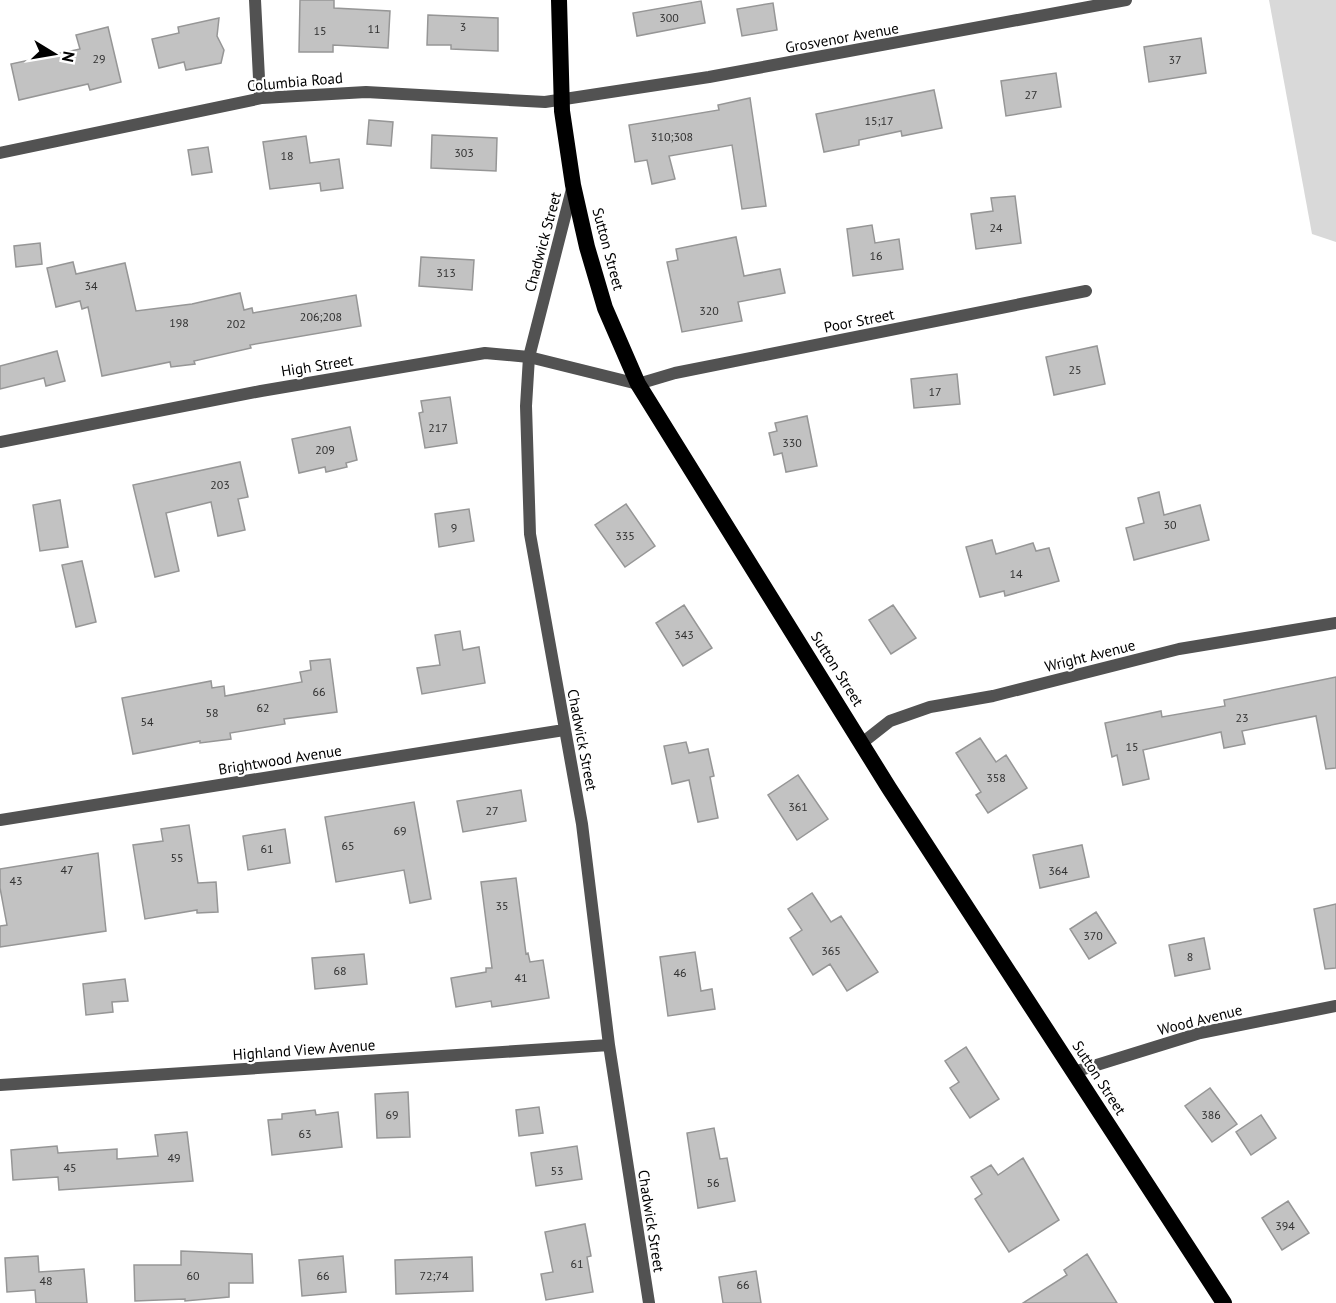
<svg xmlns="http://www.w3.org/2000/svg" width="1336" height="1303" viewBox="0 0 1336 1303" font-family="'PT Sans',sans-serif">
<rect width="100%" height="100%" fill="#fff"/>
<!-- green -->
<path fill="#d9d9d9" d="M1269,0H1336V242L1312,234Z"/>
<!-- building -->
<path fill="#c2c2c2" stroke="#969696" stroke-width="1.5" d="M300,0H334V8L390,11L388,48L333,45V52H299Z
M701,1L705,23L637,36L633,13Z
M773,3L777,30L742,36L737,9Z
M428,15L498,18V51L451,49V45H427Z
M219,18L217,36L224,50L221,63L186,70L184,62L159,68L152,39L179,33L178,27Z
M108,27L121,82L90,90L88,84L19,100L11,64L80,49L76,35Z
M1201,38L1206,73L1149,82L1144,47Z
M1056,73L1061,107L1006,116L1001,81Z
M934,90L942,128L902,136L901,131L859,140V145L824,152L816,114Z
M750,98L766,206L742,209L732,145L669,156L675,179L652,184L647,160L635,162L629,125L719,110L718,105Z
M369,120L393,122L391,146L367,144Z
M432,135L497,138L496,171L431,168Z
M306,136L310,163L339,159L343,188L321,191L320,183L270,189L263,142Z
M208,147L212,172L192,175L188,150Z
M1015,196L1021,243L976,249L971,214L993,211L991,198Z
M872,225L875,243L899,239L903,269L853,276L847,229Z
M736,237L744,276L780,269L785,293L738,302L742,321L682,332L667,262L678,260L676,249Z
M40,243L42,264L16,267L14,246Z
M421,257L474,260L472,290L419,286Z
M73,262L76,274L125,263L136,311L192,304L240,293L244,310L252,308L253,313L356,295L361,326L250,345L251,348L194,361L195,364L171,367L170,362L102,376L88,307L82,309L80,301L56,307L47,268Z
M1097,346L1105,384L1054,395L1046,357Z
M57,351L65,381L46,386L44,378L0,389V366Z
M957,374L960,404L914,408L911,379Z
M450,397L457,443L425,448L419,413L423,412L421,401Z
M807,416L817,466L786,472L782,453L774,455L769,433L777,431L775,423Z
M350,427L357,460L346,463L347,467L326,472L325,467L299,473L292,439Z
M240,462L248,497L238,499L245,530L218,536L211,502L166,513L179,571L155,577L133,485Z
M1159,492L1164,515L1200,505L1209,540L1134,560L1126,528L1144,523L1138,498Z
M60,500L68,547L40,551L33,505Z
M626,504L655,546L625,567L595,525Z
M469,509L474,541L439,547L435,514Z
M992,540L996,554L1033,543L1036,551L1049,548L1059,581L1005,596L1004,591L980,597L966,547Z
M82,561L96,622L76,627L62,565Z
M684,605L712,648L683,666L656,623Z
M893,605L916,638L891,654L869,620Z
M460,631L463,650L479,647L485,683L422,694L417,668L440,665L435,635Z
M330,659L337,712L284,719L285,724L230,733L231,739L200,743V741L133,754L122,698L211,681L212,688L224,686L225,696L302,682L300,672L311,670L310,661Z
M1336,677V768L1326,769L1316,716L1242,731L1245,744L1224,748L1221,732L1143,750L1149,779L1123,785L1117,755L1112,757L1105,723L1161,711L1162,717L1225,706L1224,700Z
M980,738L996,762L1006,755L1027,788L988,813L976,795L981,792L956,753Z
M686,742L689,753L708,749L714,776L710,777L718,818L698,822L689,780L672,784L664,746Z
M798,775L828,819L797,840L768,795Z
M521,790L526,821L463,832L457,801Z
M414,802L431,899L410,903L404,870L336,882L325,817Z
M189,825L198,883L216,882L218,912L197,913V910L145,919L133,845L163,841L161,829Z
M285,829L290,863L248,870L243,836Z
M1082,845L1089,877L1040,888L1033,855Z
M98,853L106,931L0,947V926L7,925L0,888V869Z
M516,878L526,954L528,953L530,962L543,960L549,998L492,1007L491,1001L456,1007L451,978L486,972V968H492L481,882Z
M812,893L831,922L841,916L878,972L847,991L830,964L813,975L790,938L802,930L788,909Z
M1336,904V968L1325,969L1314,909Z
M1096,912L1116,943L1089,959L1070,929Z
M1204,938L1210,969L1175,976L1169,945Z
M695,952L701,991L712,989L715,1009L668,1016L660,957Z
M364,954L367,984L315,989L312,958Z
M125,979L128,1001L112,1002L113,1012L86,1015L83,984Z
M966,1047L999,1099L970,1118L950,1088L959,1082L945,1061Z
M1210,1088L1237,1124L1212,1142L1185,1106Z
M408,1092L410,1137L377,1138L375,1094Z
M539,1107L543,1133L519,1136L516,1110Z
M315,1110L316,1115L338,1112L342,1147L272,1155L268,1120L282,1119V1114Z
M1261,1115L1276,1138L1251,1155L1236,1132Z
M714,1128L720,1159L727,1158L735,1201L698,1208L687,1133Z
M187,1132L193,1181L59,1190L58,1177L13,1180L11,1150L57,1146L58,1153L117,1149V1159L158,1156L155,1135Z
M577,1146L582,1179L536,1186L531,1153Z
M1023,1158L1059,1220L1009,1252L975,1199L982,1194L971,1177L991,1165L998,1175Z
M1288,1201L1309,1233L1282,1250L1262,1218Z
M585,1224L591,1256L587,1257L593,1292L546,1300L541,1274L553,1272L545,1232Z
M181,1251L252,1254L253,1283H229V1297L185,1301V1299L135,1301L134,1265H181Z
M1087,1254L1117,1303H1023L1067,1275L1064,1270Z
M38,1256L39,1272L84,1269L87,1303H36L35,1290L7,1292L5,1258Z
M343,1256L346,1292L302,1296L299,1260Z
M472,1257L473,1291L396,1294L395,1260Z
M756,1271L761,1303H723L719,1277Z"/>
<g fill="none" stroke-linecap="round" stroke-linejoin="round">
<!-- minor -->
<path stroke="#525252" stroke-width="12" d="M255,0L260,98
M0,153L262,98L366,92L545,102L709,77L1126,0
M572,189L529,357L526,406L530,534L582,824L609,1045L649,1303
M638,384L675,373L1086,291
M862,743L890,721L930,707L993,696L1179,649L1336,623
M0,820L564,730
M1074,1072L1200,1033L1336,1006
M0,1085L609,1045"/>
<!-- tertiary -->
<path stroke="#525252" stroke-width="12" d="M0,442L261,391L485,353L529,357L638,384"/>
<!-- trunk -->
<path stroke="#000" stroke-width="16" d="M559,0L562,111L573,185L587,247L605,308L638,384L889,788L1224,1303"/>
</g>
<g text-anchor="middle" stroke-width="4.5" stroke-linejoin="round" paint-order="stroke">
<!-- number labels -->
<g font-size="12" fill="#303030">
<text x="669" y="22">300</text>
<text x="463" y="31">3</text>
<text x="374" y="33">11</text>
<text x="320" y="35">15</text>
<text x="99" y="63">29</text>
<text x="1175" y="64">37</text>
<text x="1031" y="99">27</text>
<text x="879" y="125">15;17</text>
<text x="672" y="141">310;308</text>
<text x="464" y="157">303</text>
<text x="287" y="160">18</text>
<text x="996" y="232">24</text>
<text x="876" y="260">16</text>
<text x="446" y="277">313</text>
<text x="91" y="290">34</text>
<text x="709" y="315">320</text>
<text x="321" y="321">206;208</text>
<text x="179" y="327">198</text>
<text x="236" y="328">202</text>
<text x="1075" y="374">25</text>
<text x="935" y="396">17</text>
<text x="438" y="432">217</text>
<text x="792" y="447">330</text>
<text x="325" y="454">209</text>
<text x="220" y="489">203</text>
<text x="1170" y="529">30</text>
<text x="454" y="532">9</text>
<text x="625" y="540">335</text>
<text x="1016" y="578">14</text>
<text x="684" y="639">343</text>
<text x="319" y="696">66</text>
<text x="263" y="712">62</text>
<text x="212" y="717">58</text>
<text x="1242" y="722">23</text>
<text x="147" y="726">54</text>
<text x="1132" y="751">15</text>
<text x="996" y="782">358</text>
<text x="798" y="811">361</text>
<text x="492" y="815">27</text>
<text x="400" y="835">69</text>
<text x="348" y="850">65</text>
<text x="267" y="853">61</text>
<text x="177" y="862">55</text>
<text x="67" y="874">47</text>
<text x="1058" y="875">364</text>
<text x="16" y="885">43</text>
<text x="502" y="910">35</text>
<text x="1093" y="940">370</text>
<text x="831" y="955">365</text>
<text x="1190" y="961">8</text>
<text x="340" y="975">68</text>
<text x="680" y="977">46</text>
<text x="521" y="982">41</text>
<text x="392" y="1119">69</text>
<text x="1211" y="1119">386</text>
<text x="305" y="1138">63</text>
<text x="174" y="1162">49</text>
<text x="70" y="1172">45</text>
<text x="557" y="1175">53</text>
<text x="713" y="1187">56</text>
<text x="1285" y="1230">394</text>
<text x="577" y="1268">61</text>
<text x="193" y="1280">60</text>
<text x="323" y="1280">66</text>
<text x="434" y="1280">72;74</text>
<text x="46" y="1285">48</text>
<text x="743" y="1289">66</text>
</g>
<!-- street labels -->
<g font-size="15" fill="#000" stroke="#fff">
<text transform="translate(842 38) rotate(-10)" y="5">Grosvenor Avenue</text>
<text transform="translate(295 82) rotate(-5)" y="5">Columbia Road</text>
<text transform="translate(543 242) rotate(-75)" y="5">Chadwick Street</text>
<text transform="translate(608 249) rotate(75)" y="5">Sutton Street</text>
<text transform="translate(859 321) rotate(-11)" y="5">Poor Street</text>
<text transform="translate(317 366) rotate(-9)" y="5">High Street</text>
<text transform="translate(1090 656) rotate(-14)" y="5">Wright Avenue</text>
<text transform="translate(837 669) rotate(58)" y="5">Sutton Street</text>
<text transform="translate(582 740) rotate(79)" y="5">Chadwick Street</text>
<text transform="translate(280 760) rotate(-9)" y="5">Brightwood Avenue</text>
<text transform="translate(1200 1020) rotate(-14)" y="5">Wood Avenue</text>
<text transform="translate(304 1050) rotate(-4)" y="5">Highland View Avenue</text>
<text transform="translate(1099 1078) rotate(57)" y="5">Sutton Street</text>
<text transform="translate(651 1221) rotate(81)" y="5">Chadwick Street</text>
</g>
</g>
<!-- north arrow -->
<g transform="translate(54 54) rotate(101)" stroke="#ffffff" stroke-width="4.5" paint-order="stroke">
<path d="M0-4.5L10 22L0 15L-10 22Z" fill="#000000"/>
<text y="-9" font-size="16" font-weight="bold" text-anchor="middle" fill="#000000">N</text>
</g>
</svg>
